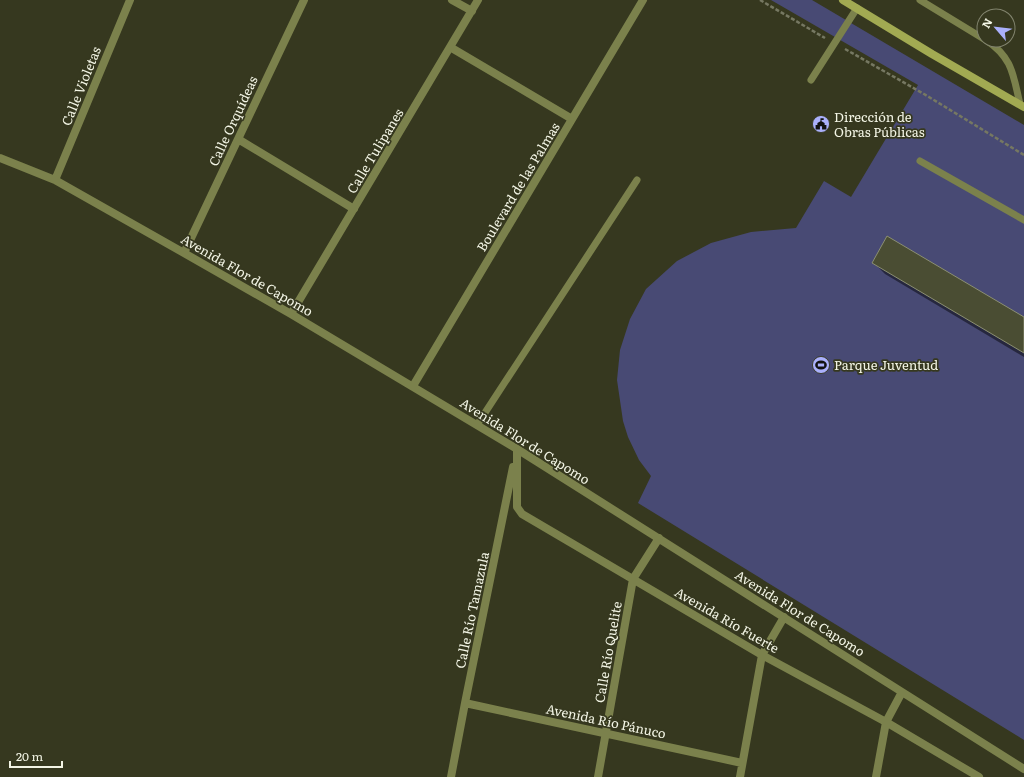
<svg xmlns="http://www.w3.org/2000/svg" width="1024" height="777" viewBox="0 0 1024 777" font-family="Literata,serif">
<rect width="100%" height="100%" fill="#36381f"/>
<!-- green -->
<path fill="#484a74" d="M771,0H812L1024,125V740L638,503L651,476L639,460L628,437L623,421L617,380L620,350L630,319L646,289L677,261L711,243L751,232L796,228L824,181L851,197L918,85Z"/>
<!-- shadow -->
<path fill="#0007" d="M873,262L1024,318V357L885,274Z"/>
<!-- building -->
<path fill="#4a4d33" stroke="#8b8f72" d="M887,236L1024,317V353L872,263Z"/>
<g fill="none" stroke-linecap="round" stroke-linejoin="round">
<!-- path -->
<path stroke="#767862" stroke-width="2.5" stroke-dasharray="4 2" stroke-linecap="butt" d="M760,0L825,38
M845,49L924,94L1024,155"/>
<!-- service -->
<path stroke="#7b814c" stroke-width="7" d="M920,0L984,39
M986,40C1013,58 1013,75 1020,104
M811,80L857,8
M920,161L1024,220
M477,425L637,180"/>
<!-- minor -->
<path stroke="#7b814c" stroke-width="8" d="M452,0L472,11
M450,47L572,119
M238,139L354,209
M0,158L55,180L184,253L291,314L517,449L1024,769
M55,180L130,0
M184,253L304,0
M291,314L478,0
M413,386L643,0
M517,449V507L522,514L762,655L886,722L979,777
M465,703L742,763
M451,777L465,703L513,467
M598,777L633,579L659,538
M740,777L762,655L784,617
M876,777L886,722L902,692"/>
<!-- secondary -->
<path stroke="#a2aa52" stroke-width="8" d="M843,0L932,54L1024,107"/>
</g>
<!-- icons -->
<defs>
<g id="civic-disc" transform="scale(0.9)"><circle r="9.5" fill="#aab0fb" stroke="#36381f"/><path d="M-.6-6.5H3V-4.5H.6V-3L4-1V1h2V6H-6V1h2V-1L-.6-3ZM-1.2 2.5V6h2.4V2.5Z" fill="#111"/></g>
<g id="stadium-disc" transform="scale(0.9)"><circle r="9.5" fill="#aab0fb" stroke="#36381f"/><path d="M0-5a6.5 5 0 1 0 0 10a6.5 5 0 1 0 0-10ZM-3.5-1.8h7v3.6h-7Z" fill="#111"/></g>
</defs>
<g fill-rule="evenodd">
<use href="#civic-disc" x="821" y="124"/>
<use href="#stadium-disc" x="821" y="365"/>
</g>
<g text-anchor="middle" stroke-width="3.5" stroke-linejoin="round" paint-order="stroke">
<!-- street labels -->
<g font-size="13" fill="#f3f5e5" stroke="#36381f">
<text transform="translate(81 86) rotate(-68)" y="5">Calle Violetas</text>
<text transform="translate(233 121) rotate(-65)" y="5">Calle Orquídeas</text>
<text transform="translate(375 151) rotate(-59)" y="5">Calle Tulipanes</text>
<text transform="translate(518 187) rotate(-59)" y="5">Boulevard de las Palmas</text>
<text transform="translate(247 275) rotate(30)" y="5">Avenida Flor de Capomo</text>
<text transform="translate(525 441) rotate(32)" y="5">Avenida Flor de Capomo</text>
<text transform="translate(472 610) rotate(-78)" y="5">Calle Río Tamazula</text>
<text transform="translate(800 613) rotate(32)" y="5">Avenida Flor de Capomo</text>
<text transform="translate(727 620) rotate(30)" y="5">Avenida Río Fuerte</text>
<text transform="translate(608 652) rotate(-80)" y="5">Calle Río Quelite</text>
<text transform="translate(606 721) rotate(12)" y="5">Avenida Río Pánuco</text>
</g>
<!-- poi labels -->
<g font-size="13" fill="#f3f5e5" stroke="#36381f" text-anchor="start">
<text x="834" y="122">Dirección de<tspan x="834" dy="15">Obras Públicas</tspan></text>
<text x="834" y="370">Parque Juventud</text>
</g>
</g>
<!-- north arrow -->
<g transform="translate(996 28) rotate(298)"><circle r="19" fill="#36381f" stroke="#82846e"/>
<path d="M0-3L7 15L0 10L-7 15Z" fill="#aab0fb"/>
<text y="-6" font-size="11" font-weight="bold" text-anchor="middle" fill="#f3f5e5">N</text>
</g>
<!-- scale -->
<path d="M10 761v6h52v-6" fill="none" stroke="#f3f5e5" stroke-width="2"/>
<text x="16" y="761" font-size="12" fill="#f3f5e5" stroke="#36381f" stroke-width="3" paint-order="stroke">20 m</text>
</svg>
